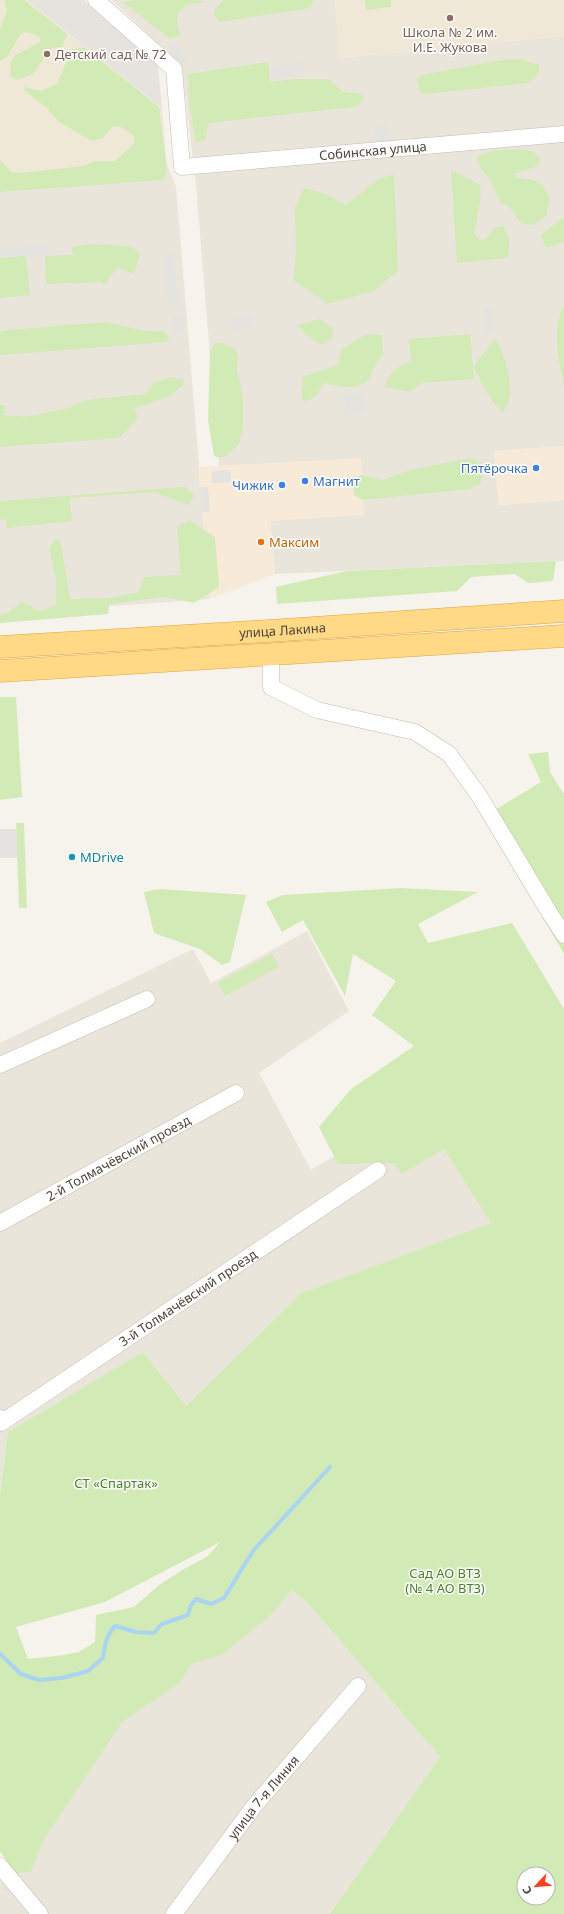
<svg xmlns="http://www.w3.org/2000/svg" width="564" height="1914" viewBox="0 0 564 1914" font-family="'Noto Sans',sans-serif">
<rect width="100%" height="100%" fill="#f6f3ec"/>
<!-- residential -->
<path fill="#eae5da" d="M112,0H335L340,58L564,36V128L193,160L182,67Z
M564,141V446L494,451L499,505L564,500V561L275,574L270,521L361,459L219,466L195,172Z
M167,165L176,186L210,599L0,614V176Z
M307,931L349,1011L259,1073L311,1170L406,1114L444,1149L492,1223L301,1293L186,1406L143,1352L8,1432L0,1494V1043L193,949L211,983Z
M265,1567L307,1602L440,1757L330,1914H0V1868L139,1690Z"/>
<!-- commercial -->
<path fill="#f7ead8" d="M564,446V500L499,505L494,451Z
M361,458L364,515L270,521L275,574L210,599L198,467Z"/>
<!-- industrial -->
<path fill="#e6e2dd" d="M27,0H84L158,66L162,108Z"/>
<!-- education -->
<path fill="#efe8d6" d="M0,0H27L162,108L167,165L0,176Z
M335,0H564V36L339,58Z"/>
<!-- green -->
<path fill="#d2eab5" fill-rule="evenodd" d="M4,0H24L67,34L62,47L51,48L33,74L17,80L10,76L11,62L14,56L40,42V37L28,32L21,33L8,56L0,61V30L7,10Z
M137,0H201L203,3L189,4L179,11L177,20L180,35L170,39L123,2Z
M224,0H314L312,6L305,9L220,22L214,15L215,9Z
M365,0H391V7L366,10Z
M85,48L159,107L167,171L163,180L0,192V160L11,172L20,173L83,166L95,161H115L134,144V136L121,127L113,126L103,138L92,141L59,122L47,108L24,90L25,87L40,91L57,84L72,49Z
M520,59L539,65C542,74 534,78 529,83L425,94L419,91L417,78L421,75L502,60Z
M268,62L270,82L295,79H328L344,92L361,94L364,99L361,103L354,107L209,123L205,140L196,143L189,101L188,74Z
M511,149L533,151L540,158L538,166L513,174L517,178C531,178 546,182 549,198C550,203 547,210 547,215L533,225L521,223L509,206L501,203L488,177L480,168L477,157L487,152Z
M451,170L480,185L481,196L474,234L478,239L485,240L496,227L504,226L509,240L508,258L457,263Z
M394,174L398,271L374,291L328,304L293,280L296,256L295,208L304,188L326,194L346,205L379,179Z
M564,217V242L546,248L541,235Z
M94,244L132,247L140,253L134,274L118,268C111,272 111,280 104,284L101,282L46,284L45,256L77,255L73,254L72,247Z
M26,256L30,295L0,298V258Z
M564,306V387C560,364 550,327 564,306Z
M319,319L332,327L333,338L322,345L310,338L297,325Z
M106,322C125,326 145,333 164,331L169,338L167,342L0,355V332L8,330Z
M366,334L382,335L383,354L372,370L370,379C352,392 344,387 324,383L316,396L304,402L301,392L303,377L338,365L341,350Z
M470,334L474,379L423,383L409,392L385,387C390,372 394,367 411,362L409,339Z
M493,340L498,341C505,360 519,396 502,413L488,395L474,368C478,357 488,351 493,340Z
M220,342L235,349L238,356L237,371L243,395V429L239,444L227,455L220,458L214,456L208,420L210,351L214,345Z
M171,377L183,380V385L170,396L134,409L138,418L119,438L0,447V404L6,406L3,415L26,417L68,408L87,400L145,394L154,383Z
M470,458L478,462L482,477L481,484L469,489L363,500L354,495L353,479L361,475L382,480L411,470Z
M185,487L195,495L188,505L154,492L70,498L72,521L7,528L5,518L0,521V501Z
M189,520L215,537L219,587L194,603L165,597L109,604L108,614L0,623V614L7,613L22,602L40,611L56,605V579L49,548L56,539L61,544L70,599L110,598L139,592L144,577L181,575L177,527Z
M556,561L553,581L528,583L515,574L471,577L457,591L277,604L276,587L347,571Z
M0,697H16L22,797L0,800Z
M548,752L550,772L564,794V954L485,816L541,782L528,754Z
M16,823H24L27,908H19Z
M401,888L478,892L418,924L428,943L512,923L564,1009V1914H330L440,1757L307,1602L292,1590L271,1615L223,1654L192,1664L178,1684L122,1722L43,1841L31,1871L15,1874L0,1851V1494L8,1432L143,1352L186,1406L301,1293L491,1223L444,1149L402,1174L395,1163L338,1164L319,1127L351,1089L414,1046L372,1015L396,981L353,954L345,996L303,920L282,932L266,902L283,895ZM220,1542L208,1556L184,1569L159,1585L134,1607L96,1615L95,1642L79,1652L64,1655L28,1659L16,1627L105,1602ZM524,1874H548V1898H524Z
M160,889L246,895L230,962L222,965L200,949L154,933L144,892Z
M272,954L279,967L225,996L218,982Z"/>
<!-- parking -->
<path fill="#e5e3e0" d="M173,42L190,60L182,67L165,50Z
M303,62L305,75L272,79L271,67Z
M389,125L391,143L376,144L375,126Z
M47,244L48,254L0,258V248Z
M174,254L178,304L168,305L164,255Z
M483,307H493L495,332L485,333Z
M251,315V329L232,330V316Z
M174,316H184V332L175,333Z
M365,392L367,413L345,414L344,394Z
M230,470L231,482L212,483V471Z
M200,487H208L210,512H202Z
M0,829H17V858H0Z"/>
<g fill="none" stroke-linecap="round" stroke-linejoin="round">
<!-- stream -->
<path stroke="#a9d4f2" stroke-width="4" d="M0,1654L21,1674L39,1680L62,1678L88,1671L103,1658C105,1645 106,1636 115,1626L136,1632L154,1633L162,1624L188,1615L191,1605L196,1599L211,1604L224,1598L253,1551L330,1467"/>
<!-- minor casing -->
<g stroke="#c2bbae" stroke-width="17">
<g id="minor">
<path id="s1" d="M96,0L174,69L182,167L564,134"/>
<path d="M271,655V687L317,710L415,732L449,754L480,797L549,912L564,935"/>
<path d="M0,1065L147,999"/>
<path id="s2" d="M0,1223L236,1093"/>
<path id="s3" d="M0,1418L1,1423L378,1170"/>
<path d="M0,1866L40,1914"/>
<path id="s4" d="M174,1914L255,1805L358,1686"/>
</g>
</g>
<!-- trunk casing -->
<g stroke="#e0a43c" stroke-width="23">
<g id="trunk">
<path id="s5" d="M0,647L269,631L564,611"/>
<path d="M0,671L564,636"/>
</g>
</g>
<!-- minor -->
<use href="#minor" stroke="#fff" stroke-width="16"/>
<!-- trunk -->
<use href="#trunk" stroke="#ffd985" stroke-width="22"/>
</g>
<!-- markers -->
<g fill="#8d6e63" stroke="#fff" stroke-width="1.5">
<circle cx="450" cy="18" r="4"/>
<circle cx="47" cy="54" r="4"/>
</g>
<g fill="#3f7fe0" stroke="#fff" stroke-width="1.5">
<circle cx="536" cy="468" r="4"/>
<circle cx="305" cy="481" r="4"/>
<circle cx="282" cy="485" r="4"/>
</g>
<circle fill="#e8710a" stroke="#fff" stroke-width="1.5" cx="261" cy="542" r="4"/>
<circle fill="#0f9aa8" stroke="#fff" stroke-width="1.5" cx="72" cy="857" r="4"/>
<g text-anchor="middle" stroke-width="3" stroke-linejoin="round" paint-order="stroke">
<!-- education labels -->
<g font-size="13" fill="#785e54" stroke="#fff">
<text x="450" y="37">Школа № 2 им.<tspan x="450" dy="15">И.Е. Жукова</tspan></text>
<text x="55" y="59" text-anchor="start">Детский сад № 72</text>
</g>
<!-- street labels -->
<g font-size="13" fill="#4b4439" stroke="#fff">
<text dy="5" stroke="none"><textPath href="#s1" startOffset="394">Собинская улица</textPath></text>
<text dy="5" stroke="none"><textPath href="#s5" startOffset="283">улица Лакина</textPath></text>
<text dy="5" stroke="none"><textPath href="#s2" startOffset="135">2-й Толмачёвский проезд</textPath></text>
<text dy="5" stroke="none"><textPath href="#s3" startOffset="230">3-й Толмачёвский проезд</textPath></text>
<text dy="5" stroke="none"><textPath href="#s4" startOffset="147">улица 7-я Линия</textPath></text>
</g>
<!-- shop labels -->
<g font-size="13" fill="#366cbe" stroke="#fff" text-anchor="end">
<text x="528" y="473">Пятёрочка</text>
<text x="313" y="486" text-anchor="start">Магнит</text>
<text x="274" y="490">Чижик</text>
</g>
<!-- food labels -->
<g font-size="13" fill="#c56008" stroke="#fff" text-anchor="start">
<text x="269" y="547">Максим</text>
</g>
<!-- culture labels -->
<g font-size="13" fill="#0d838f" stroke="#fff" text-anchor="start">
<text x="80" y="862">MDrive</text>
</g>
<!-- park labels -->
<g font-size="13" fill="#4a7f2a" stroke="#fff">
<text x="116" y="1488">СТ «Спартак»</text>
<text x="445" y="1578">Сад АО ВТЗ<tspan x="445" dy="15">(№ 4 АО ВТЗ)</tspan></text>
</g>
</g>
<!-- north arrow -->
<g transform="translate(536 1886) rotate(244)"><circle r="19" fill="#ffffff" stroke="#b7b4b0"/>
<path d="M0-3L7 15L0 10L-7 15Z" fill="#fc3f1d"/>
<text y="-6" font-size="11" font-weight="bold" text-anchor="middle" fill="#4b4439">С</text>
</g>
</svg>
